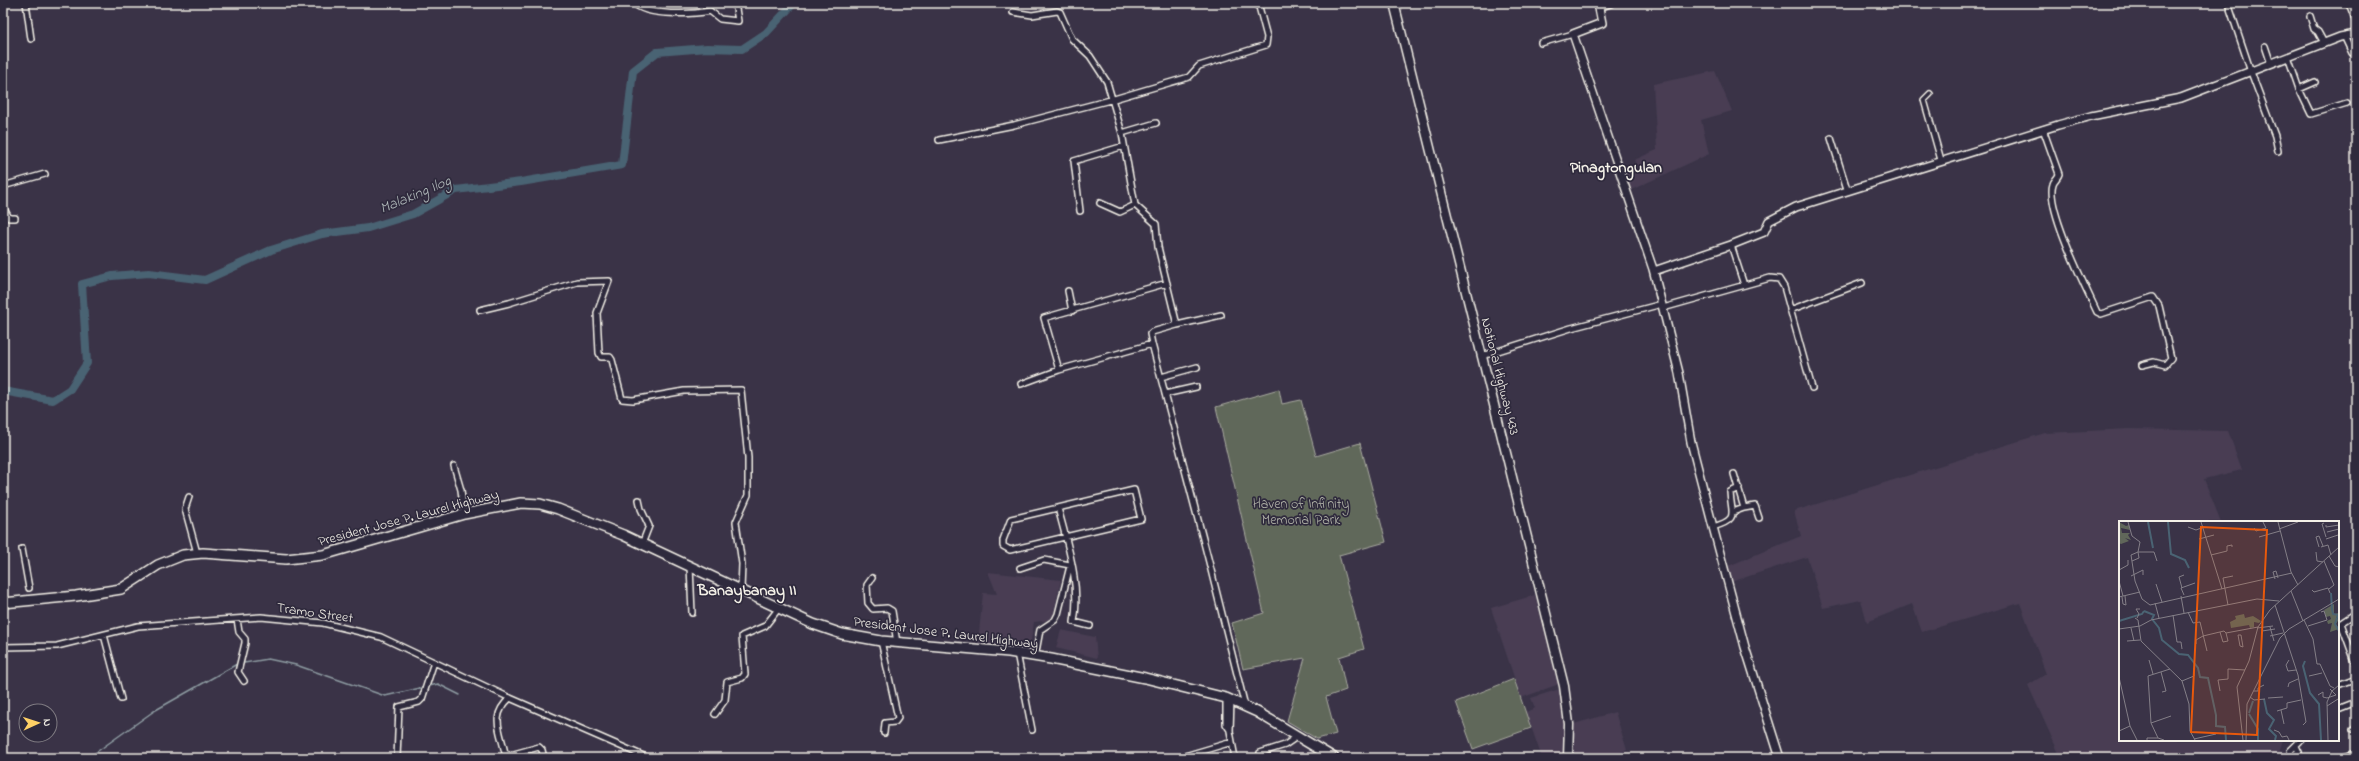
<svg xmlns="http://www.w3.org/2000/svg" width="2359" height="761" viewBox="0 0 2359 761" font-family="'Indie Flower',sans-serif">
<rect width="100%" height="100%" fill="#3a3347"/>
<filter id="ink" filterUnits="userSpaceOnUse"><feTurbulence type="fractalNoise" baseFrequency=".025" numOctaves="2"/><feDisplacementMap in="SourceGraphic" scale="8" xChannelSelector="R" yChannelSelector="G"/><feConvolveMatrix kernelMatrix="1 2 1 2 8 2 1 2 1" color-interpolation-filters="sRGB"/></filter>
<g filter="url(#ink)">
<!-- built -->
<path fill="#483e53" d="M1715,71L1732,111L1701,120L1709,154L1629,191L1622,172L1637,166L1634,160L1657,150L1653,84Z
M2129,429L2228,431L2242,470L2204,479L2221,522H2120V740H2283L2279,754L2280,758H2061L2028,685L2046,674L2020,603L1922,632L1912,604L1867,622L1861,600L1823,608L1807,557L1731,582L1726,567L1801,536L1794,511L2045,433Z
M988,572L1061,580L1052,620L1034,622L1030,647L978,642L983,593L997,594Z
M1535,595L1559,684L1521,698L1491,608Z
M1061,630L1095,637L1097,658L1056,648Z
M1560,689L1564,704L1566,725L1563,758H1542L1526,712L1535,708L1531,698Z
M1615,712L1627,750L1615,755V758H1572L1574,724Z"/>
<!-- green -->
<path fill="#60675a" stroke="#aaaca1" d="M1279,389L1282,404L1301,400L1316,456L1360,443L1386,542L1339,555L1364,649L1339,657L1346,690L1326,697L1336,734L1317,739L1287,721L1305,658L1243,669L1232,623L1264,613L1216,407Z
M1514,679L1531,728L1473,749L1456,702Z"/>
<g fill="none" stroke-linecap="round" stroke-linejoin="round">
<!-- stream -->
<path stroke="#8e9ca2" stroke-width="1.5" d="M244,663L268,659L296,665L385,696L438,684L460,695
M88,758L154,711L237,664"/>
<!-- river -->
<path stroke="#4a6373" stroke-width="8" d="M3,391L53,400L70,389L87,363L82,284L112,276L149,273L205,280L271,250L322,234L368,228L413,214L456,190L521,182L622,165L633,71L657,52L707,48L742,49L766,33L794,3"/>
<!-- street casing -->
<g stroke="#f4f1e8" stroke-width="8">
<path id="street" d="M26,3L31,39
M634,3C646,17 694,14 710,11L720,19L738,21L735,3
M2228,3L2251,72L2275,136L2278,151
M2349,3L2356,22
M1599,8L1613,3
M1013,12L1032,15L1057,11L1060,12L1072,39L1090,56L1107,82L1122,133L1135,205L1156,224L1158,247L1177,325L1152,332L1150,334L1152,344
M2310,16L2314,29L2318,32L2324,43
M2344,36L2352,53H2356
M1541,43L1573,34
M2265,46L2271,64
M2288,57L2299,89L2315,82
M2299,89L2311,114L2347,103
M1930,94L1924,100L1941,160
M2043,129L2059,174C2058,178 2054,180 2053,184C2045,207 2086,288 2097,312L2101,314L2153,297L2159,306L2171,358L2165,365L2154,362L2142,365
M1122,133L1156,123
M1831,138L1847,189
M939,140L1014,125L1114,99L1189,77L1199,66L1266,45L1267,37L1258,3
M3,186L45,174
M1100,203L1120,212L1135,205
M3,207L9,218H15
M1080,211L1074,161L1124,146
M1731,245L1744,285
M1167,283L1044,318L1059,370L1152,344L1208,558L1245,706
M1068,291L1072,311
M1663,308L1770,278L1779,279L1784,287L1812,388
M480,310L509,303L577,282L609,281L597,313L599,353L601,357H610L612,360L622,399L633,400L684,391L741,390L748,458V495L736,522L742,564L741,590
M1790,310L1862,283
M1177,325L1221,315
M1482,356L1571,328L1662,304
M1161,377L1197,367
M1021,384L1059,370
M1165,394L1196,387
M454,466L461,490L464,514
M1134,490L1141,519L1010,550L1003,546V540L1011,519Z
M189,497L185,509L197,553
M639,500L641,509L649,526L642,544
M1058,508C1067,543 1081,585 1074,622L1090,626
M1744,508L1755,506L1759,518
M1733,512L1744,508L1734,474
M1713,527C1740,519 1731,514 1730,492L1739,488
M22,549L29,588
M690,566L692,613
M1020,568L1044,560L1070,565
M872,578L867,585L868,603L873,609L887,608L892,611L897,643
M2356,613L2341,623L2356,664
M237,619L239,632L245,639V643L238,672L244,681
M104,635L121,699
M881,641L898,718L895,722L885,723L884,733
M3,647L57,646L138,626L261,617L323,623L381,637L510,698L648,758
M1017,653L1032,730
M1035,657L1040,630L1055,620L1058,614L1070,566
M2338,685L2356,678
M510,698C490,716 500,729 505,753L510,755L539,747L542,750L544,758
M1226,698V724L1230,730
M1231,700L1230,731L1235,758
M2338,709L2356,702
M715,714L725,700L727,682L742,678L745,674L742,636L765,626L779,608
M2353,729L2356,728
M1260,753L1285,745L1298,736
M2291,756L2299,752L2296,746
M397,758L399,707L419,702L422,699L434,662
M1178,758L1232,742
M2292,758L2290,751L2301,740
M2341,758L2356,753"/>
</g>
<!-- secondary casing -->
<g stroke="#f4f1e8" stroke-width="10">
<path id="secondary" d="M1598,3L1602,23L1573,34L1653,269L1679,373L1691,442L1713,527L1745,647L1780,758
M1654,271L1731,245L1764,232L1769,221L1796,207L2058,125L2091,116L2181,98L2340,37L2356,34"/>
</g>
<!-- primary casing -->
<g stroke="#f4f1e8" stroke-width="11">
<path id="primary" d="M1394,3L1564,686L1569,724L1568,758"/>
</g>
<!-- highway casing -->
<g stroke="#f4f1e8" stroke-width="12">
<path id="highway" d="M3,603L76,596L121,589L158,565L183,555L203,553L286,559L323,555L464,514L521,503L540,504L558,509L623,535L813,624L842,634L881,641L1009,652L1051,659L1145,678L1226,698L1257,712L1334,758"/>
</g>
<!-- street -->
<use href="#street" stroke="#2f2a3d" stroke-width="5"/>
<!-- secondary -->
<use href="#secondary" stroke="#2f2a3d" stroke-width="7"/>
<!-- primary -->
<use href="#primary" stroke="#2f2a3d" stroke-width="8"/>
<!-- highway -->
<use href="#highway" stroke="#2f2a3d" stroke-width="9"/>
</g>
</g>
<g text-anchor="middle" stroke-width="3.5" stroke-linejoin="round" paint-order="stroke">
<!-- street labels -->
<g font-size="14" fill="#f4f1e8" stroke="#2f2a3d">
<text transform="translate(1501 376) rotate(76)" y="5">National Highway 433</text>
<text transform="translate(408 517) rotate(-15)" y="5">President Jose P. Laurel Highway</text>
<text transform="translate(315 612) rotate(8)" y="5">Tramo Street</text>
<text transform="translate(946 632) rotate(7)" y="5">President Jose P. Laurel Highway</text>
</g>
<!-- park labels -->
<g font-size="14" fill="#b1b3a8" stroke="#2f2a3d">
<text x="1301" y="508">Haven of Infinity<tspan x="1301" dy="16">Memorial Park</tspan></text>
</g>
<!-- water labels -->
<g font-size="15" font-style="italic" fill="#b0b8b9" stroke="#2f2a3d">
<text transform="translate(415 194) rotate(-23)" y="5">Malaking Ilog</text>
</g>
<!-- quarter labels -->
<g font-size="16" font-weight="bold" fill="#f4f1e8" stroke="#2f2a3d">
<text x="1616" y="172">Pinagtongulan</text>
<text x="747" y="595">Banaybanay II</text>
</g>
</g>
<!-- overview -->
<g transform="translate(2119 521)">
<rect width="220" height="220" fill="#3a3347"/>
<path d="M0,1L7,5L10,4L11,9L2,7L3,12H11L9,14L12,19L6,17L10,20L2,23L0,22ZM215,83V93L220,92L217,97L220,98L217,103L220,108L211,111L213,102L209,103L208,100L212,98L211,95L207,96L205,89ZM125,93L126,97L134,95L142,100L140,102L135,101V106L131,107L130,104L112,107L111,101L117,98L116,95Z" fill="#60675a"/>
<path fill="none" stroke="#4a6373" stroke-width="2" d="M29,1L34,27M49,1L52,33L66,39L70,47M212,72L213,88L214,93L219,94L216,103L220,110M25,90L35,94L33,98L40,107L43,119L60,133L69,134L79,147L81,156L89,157L97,194V205L106,206L107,219M0,100L23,93L25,90M186,140L184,145L191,172L200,183L202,219M145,178L148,192L155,199L150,208L157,215L156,219M130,192L134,180M130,193L139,208V219"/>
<path fill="none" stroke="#847f87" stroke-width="1" d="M9,1L13,15L21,21L19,31L12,34L16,60L23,78L31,84L173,52M82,1L103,68M159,1L172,51L179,64M205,2L203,3L207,16M207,4V6L220,4M69,6L77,9L85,6M135,7L137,10L147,7L144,1M160,8L179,1M208,11L220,8M140,16L161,10M80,18L95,14M207,18L219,14M200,26L197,16L200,15L204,25M202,26L209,24L212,34M19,31H35L38,40M197,31L198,40L204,41M92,34L108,30V25L113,24V26M210,35L216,45L220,46M13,40L20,37L19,31M205,40L215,64L210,68M0,49L9,44V39M12,55L24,49V54M156,58L154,51L157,50L159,57M0,60L4,75M37,63L43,81M63,67L60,56L65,54M106,68L104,57L114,55M106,68L109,84M193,69L195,71L209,67L211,72M172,70L184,100M65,74L62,67L76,62M62,75L65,92M0,76L21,71M3,76L4,83L7,84L6,75M36,82L40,97M156,84L179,154L187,201L184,204M69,91L74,102L81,101L88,130M54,94L58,121H62L63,128M16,97L19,99L22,120L63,160L70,183L71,210L76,219M18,97L20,93L17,88H21M185,99L194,118L198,143H201L211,165L215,167M189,105L208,99L205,90L202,91M151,106L155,120M12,107L15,120M138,107L154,105M0,108L21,105L32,99L138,78L160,80M143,110L156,108M101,111L104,121L109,120L107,112L139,106M119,114H122L124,126L121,125ZM151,115L164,112M8,120L21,119M77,123V119L84,115L105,110L107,112M30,139L34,153M170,139L167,144L169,150L177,149M42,151L47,170L43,171M190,155L203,152M0,156L11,205L18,219M63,160L75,155V147M169,166L170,162L179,158M101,170L99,159L109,158V148L126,149M135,170H139V167L145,164M199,174L204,171V176L208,177L217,174L211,168M131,176L135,179L146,178M149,177L164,176M208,185L219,178M162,189L165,203M158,190L168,187V182L182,179M32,202L52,195M155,209L160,211L163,216L168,215L170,219M0,210L11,205M75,218L97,213M28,219V217H39M45,219L39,217L32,202L29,155L51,148M124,219L118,166L130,140L139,106L151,89L220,26M127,219L128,183L161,117L170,108L220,78M209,219L208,181L213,170L220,164"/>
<path fill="#e8590c" fill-opacity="0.15" stroke="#e8590c" stroke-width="2" d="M82,6L148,9L138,214L72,211Z"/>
<rect width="220" height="220" fill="none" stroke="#f4f1e8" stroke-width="2"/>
</g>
<!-- margin -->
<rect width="2359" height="761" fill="none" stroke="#2f2a3d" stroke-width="16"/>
<rect x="8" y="8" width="2343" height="745" fill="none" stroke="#f4f1e8" stroke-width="1.5" filter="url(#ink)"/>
<!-- north arrow -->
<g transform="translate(38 723) rotate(87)"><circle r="19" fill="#2f2a3d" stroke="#7e7a81"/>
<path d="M0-3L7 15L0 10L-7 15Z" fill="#ffd166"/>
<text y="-6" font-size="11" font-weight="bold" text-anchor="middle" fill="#f4f1e8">N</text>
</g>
</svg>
